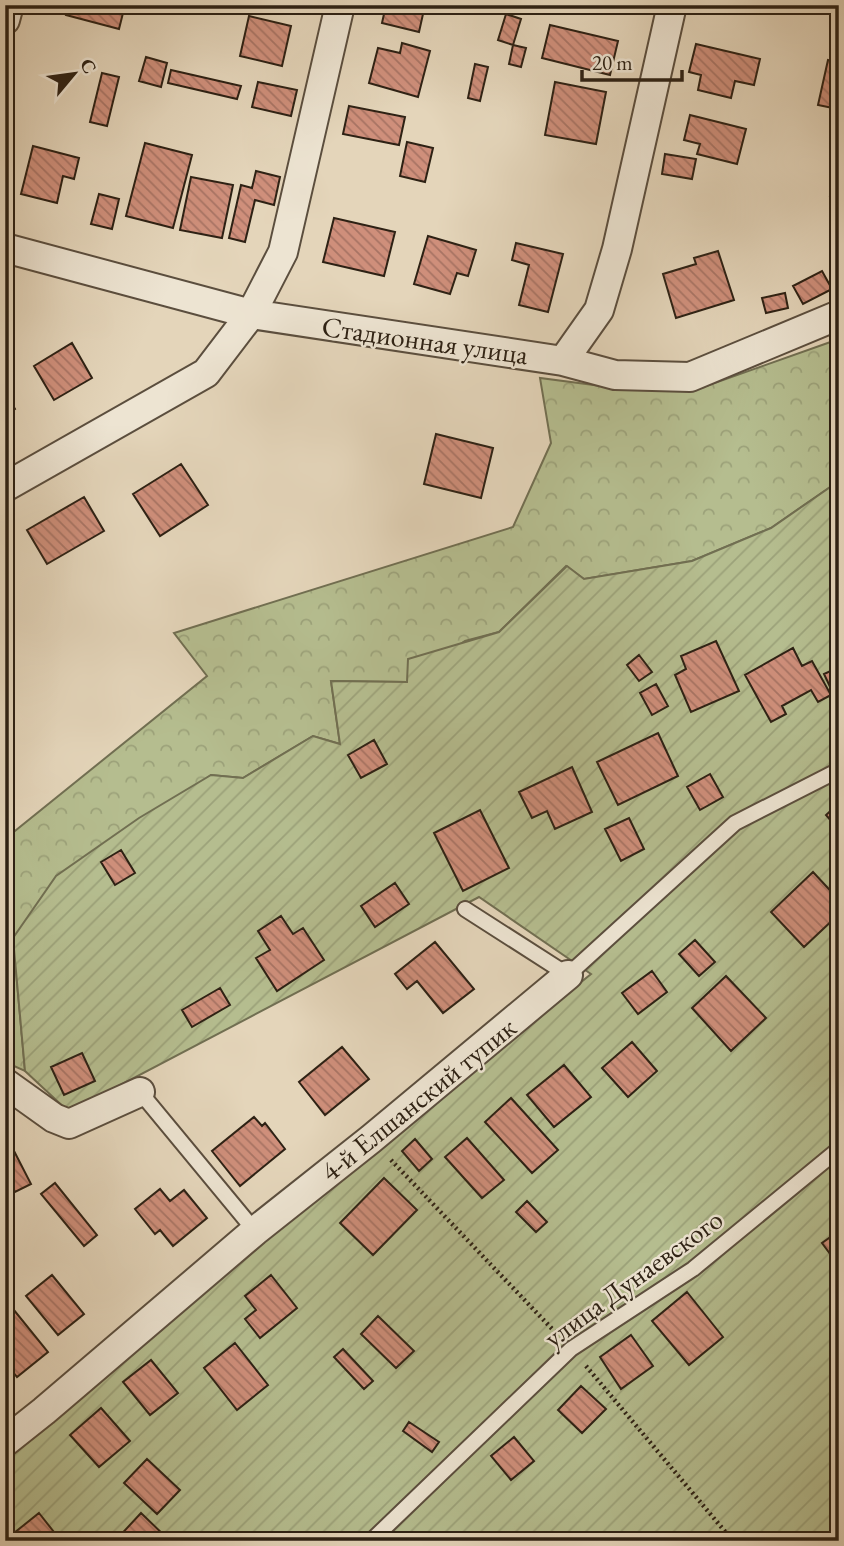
<svg xmlns="http://www.w3.org/2000/svg" width="844" height="1546" viewBox="0 0 844 1546" font-family="'EB Garamond',serif">
<defs>
<pattern id="forest-crowns" width="20" height="18" patternUnits="userSpaceOnUse" patternTransform="scale(1.75)"><rect width="20" height="18" fill="#b5bd8f"/><path d="M2 6a3 3 0 1 1 6 0M12 15a3 3 0 1 1 6 0" fill="none" stroke="#9ca27a"/></pattern>
<pattern id="garden-furrows" width="10" height="10" patternUnits="userSpaceOnUse" patternTransform="scale(1.75)"><rect width="10" height="10" fill="#b5bd8f"/><path d="M-1 1l2-2M0 10L10 0M9 11l2-2" fill="none" stroke="#9ca27a"/></pattern>
<pattern id="building-back-hatch" width="6" height="6" patternUnits="userSpaceOnUse" patternTransform="scale(1.75)"><rect width="6" height="6" fill="#cf8f7b"/><path d="M-1 5l2 2M0 0l6 6M5-1l2 2" fill="none" stroke="#a87464"/></pattern>
</defs>
<rect width="100%" height="100%" fill="#e4d5ba"/>
<filter id="stains"><feTurbulence type="fractalNoise" baseFrequency=".00286" numOctaves="4"/><feColorMatrix values="0 0 0 0 .2 0 0 0 0 .09 0 0 0 0 .02 0 0 0 .5 -.17"/></filter>
<radialGradient id="worn" r=".72"><stop offset=".6" stop-color="#630" stop-opacity="0"/><stop offset="1" stop-color="#630" stop-opacity=".3"/></radialGradient>
<!-- forest -->
<path fill="url(#forest-crowns)" stroke="#716f52" stroke-width="2" d="M839,339V481L771,528L692,561L584,579L566,566L499,632L465,641L407,682L331,681L340,744L313,736L243,778L211,775L13,938L25,1071L5,1062V839L207,676L174,633L513,527L551,443L540,378L609,387L695,390Z"/>
<!-- garden -->
<path fill="url(#garden-furrows)" stroke="#716f52" stroke-width="2" d="M839,481V1541H5V1450L591,974L479,897L69,1112L25,1071L13,938L56,876L139,818L211,775L243,778L313,736L340,744L331,681L407,682L408,659L499,632L567,566L584,579L692,561L771,528Z"/>
<!-- building -->
<path fill="url(#building-back-hatch)" stroke="#2d2114" stroke-width="2" d="M69,5H125L119,29L66,15Z
M386,5H425L419,32L382,23Z
M837,13H839V42L832,40Z
M506,14L521,19L513,45L498,40Z
M249,16L291,26L282,66L240,56Z
M550,25L618,41L610,75L542,58Z
M402,43L430,51L418,97L369,83L378,48L400,53Z
M696,44L760,59L754,85L735,81L731,98L698,90L701,75L689,72Z
M513,45L526,48L521,67L509,64Z
M146,57L167,63L161,87L139,81Z
M828,60L839,62V82L833,108L818,105Z
M475,64L488,67L480,101L468,98Z
M171,70L241,86L237,99L168,83Z
M102,73L119,77L107,126L90,122Z
M258,82L297,90L291,116L252,107Z
M555,82L606,92L596,144L545,135Z
M349,106L405,117L399,145L343,134Z
M690,115L746,129L737,164L697,154L700,144L684,140Z
M407,142L433,148L425,182L400,176Z
M145,143L192,155L173,228L126,216Z
M33,146L79,158L74,179L63,176L57,203L21,194Z
M665,154L696,159L692,179L662,174Z
M836,163L839,164V198L830,196Z
M256,171L280,177L274,205L255,200L245,242L229,238L241,185L252,188Z
M191,177L233,185L222,238L180,230Z
M99,194L119,199L112,229L91,224Z
M334,218L395,232L384,276L323,262Z
M428,236L476,250L468,276L457,273L450,294L414,284Z
M516,243L563,254L548,312L519,305L529,265L512,260Z
M718,251L734,300L676,318L663,274L696,264L694,258Z
M822,271L832,289L803,304L793,286Z
M785,293L788,308L766,313L762,298Z
M72,343L92,378L54,400L34,366Z
M5,392L15,409L8,414L12,421L5,425Z
M436,434L493,448L481,498L424,484Z
M181,464L208,505L160,536L133,494Z
M84,497L104,531L47,564L27,530Z
M716,641L739,691L691,712L675,675L686,669L681,656Z
M793,648L802,666L812,661L831,695L818,702L811,690L782,706L786,714L771,722L745,675Z
M639,655L652,672L639,681L627,665Z
M839,667V706L824,674Z
M656,684L668,706L652,715L640,693Z
M658,733L678,776L618,805L597,762Z
M374,740L387,764L361,778L348,755Z
M572,767L592,812L555,829L547,811L532,818L519,792Z
M710,774L723,797L700,810L687,787Z
M839,803V830L826,815Z
M480,810L509,868L463,891L434,833Z
M629,818L644,849L621,861L605,829Z
M121,850L135,873L115,885L101,862Z
M813,872L839,900V914L804,947L771,912Z
M395,883L409,904L375,927L361,906Z
M281,916L293,934L303,928L324,960L277,991L256,958L270,950L258,931Z
M695,940L715,962L699,976L679,954Z
M435,942L474,989L443,1013L417,981L407,989L395,974Z
M652,971L667,992L638,1014L622,993Z
M726,976L766,1018L731,1051L692,1008Z
M220,988L230,1005L192,1027L182,1010Z
M632,1042L657,1071L628,1097L602,1068Z
M342,1047L369,1079L325,1115L299,1082Z
M82,1053L95,1081L64,1095L51,1067Z
M564,1065L591,1097L554,1127L527,1095Z
M511,1098L558,1150L532,1173L485,1122Z
M254,1117L262,1126L265,1123L285,1149L240,1186L212,1151Z
M467,1138L504,1180L482,1198L445,1157Z
M415,1139L432,1159L419,1171L402,1151Z
M13,1149L31,1184L15,1192L5,1174V1154Z
M384,1178L417,1210L373,1255L340,1223Z
M55,1183L97,1235L84,1246L41,1194Z
M160,1189L170,1201L184,1190L207,1218L173,1246L160,1230L155,1234L135,1209Z
M527,1201L547,1222L536,1232L516,1212Z
M839,1231V1266L822,1243Z
M52,1275L84,1314L58,1335L26,1296Z
M271,1275L297,1308L260,1338L245,1319L256,1310L245,1296Z
M687,1292L723,1337L689,1365L652,1321Z
M5,1299L48,1352L17,1377L5,1362Z
M378,1316L414,1351L396,1368L361,1334Z
M631,1335L653,1366L621,1389L600,1357Z
M235,1343L268,1385L237,1410L204,1368Z
M343,1349L373,1381L364,1389L334,1357Z
M151,1360L178,1393L150,1415L123,1382Z
M581,1386L606,1409L582,1433L558,1410Z
M101,1408L130,1441L99,1467L70,1435Z
M409,1422L439,1442L432,1452L403,1431Z
M514,1437L534,1461L511,1480L491,1456Z
M147,1459L180,1490L157,1514L124,1483Z
M39,1513L61,1541H20L14,1533Z
M141,1513L170,1541H115Z"/>
<g fill="none" stroke-linecap="round" stroke-linejoin="round">
<!-- service casing -->
<g stroke="#5b4e3e" stroke-width="18">
<path id="service" d="M465,909L568,975L735,823L839,770
M140,1092L255,1231
M371,1541L571,1349L693,1269L839,1149"/>
</g>
<!-- minor casing -->
<g stroke="#5b4e3e" stroke-width="32">
<path id="minor" d="M5,20L9,5
M5,248L251,314L563,361L615,375L690,377L839,315
M563,361L599,310L617,249L672,5
M5,487L206,373L251,314L283,252L340,5
M5,1083L54,1118L69,1124L140,1092
M5,1442L44,1411L255,1231L371,1139L568,975"/>
</g>
<!-- path -->
<path stroke="#2d2114" stroke-width="4.5" stroke-dasharray="2 3.5" stroke-linecap="butt" d="M391,1160L557,1334
M586,1366L733,1541"/>
<!-- service -->
<use href="#service" stroke="#ede4d2" stroke-width="14"/>
<!-- minor -->
<use href="#minor" stroke="#ede4d2" stroke-width="28"/>
</g>
<g text-anchor="middle" stroke-width="5" stroke-linejoin="round" paint-order="stroke">
<!-- street labels -->
<g font-size="28" fill="#2d2114" stroke="#ede4d2">
<text transform="translate(425 340) rotate(8)" y="10">Стадионная улица</text>
<text transform="translate(418 1099) rotate(-39)" y="10">4-й Елшанский тупик</text>
<text transform="translate(633 1278) rotate(-36)" y="10">улица Дунаевского</text>
</g>
</g>
<!-- margin -->
<rect width="844" height="1546" fill="none" stroke="#e4d5ba" stroke-width="28"/>
<rect x="7" y="7" width="830" height="1532" fill="none" stroke="#2d2114" stroke-width="3.5"/>
<rect x="14" y="14" width="816" height="1518" fill="none" stroke="#2d2114" stroke-width="2"/>
<!-- north arrow -->
<g transform="translate(74 74) rotate(61)" stroke="#ede4d2" stroke-width="5" paint-order="stroke">
<path d="M0-5L12 26L0 18L-12 26Z" fill="#2d2114"/>
<text y="-10" font-size="19" font-weight="bold" text-anchor="middle" fill="#2d2114">С</text>
</g>
<!-- scale -->
<path d="M582 70v10h100v-10" fill="none" stroke="#2d2114" stroke-width="3.5"/>
<text x="592" y="70" font-size="21" fill="#2d2114" stroke="#ede4d2" stroke-width="5" paint-order="stroke">20 m</text>
<rect width="100%" height="100%" filter="url(#stains)"/>
<rect width="100%" height="100%" fill="url(#worn)"/>
</svg>
